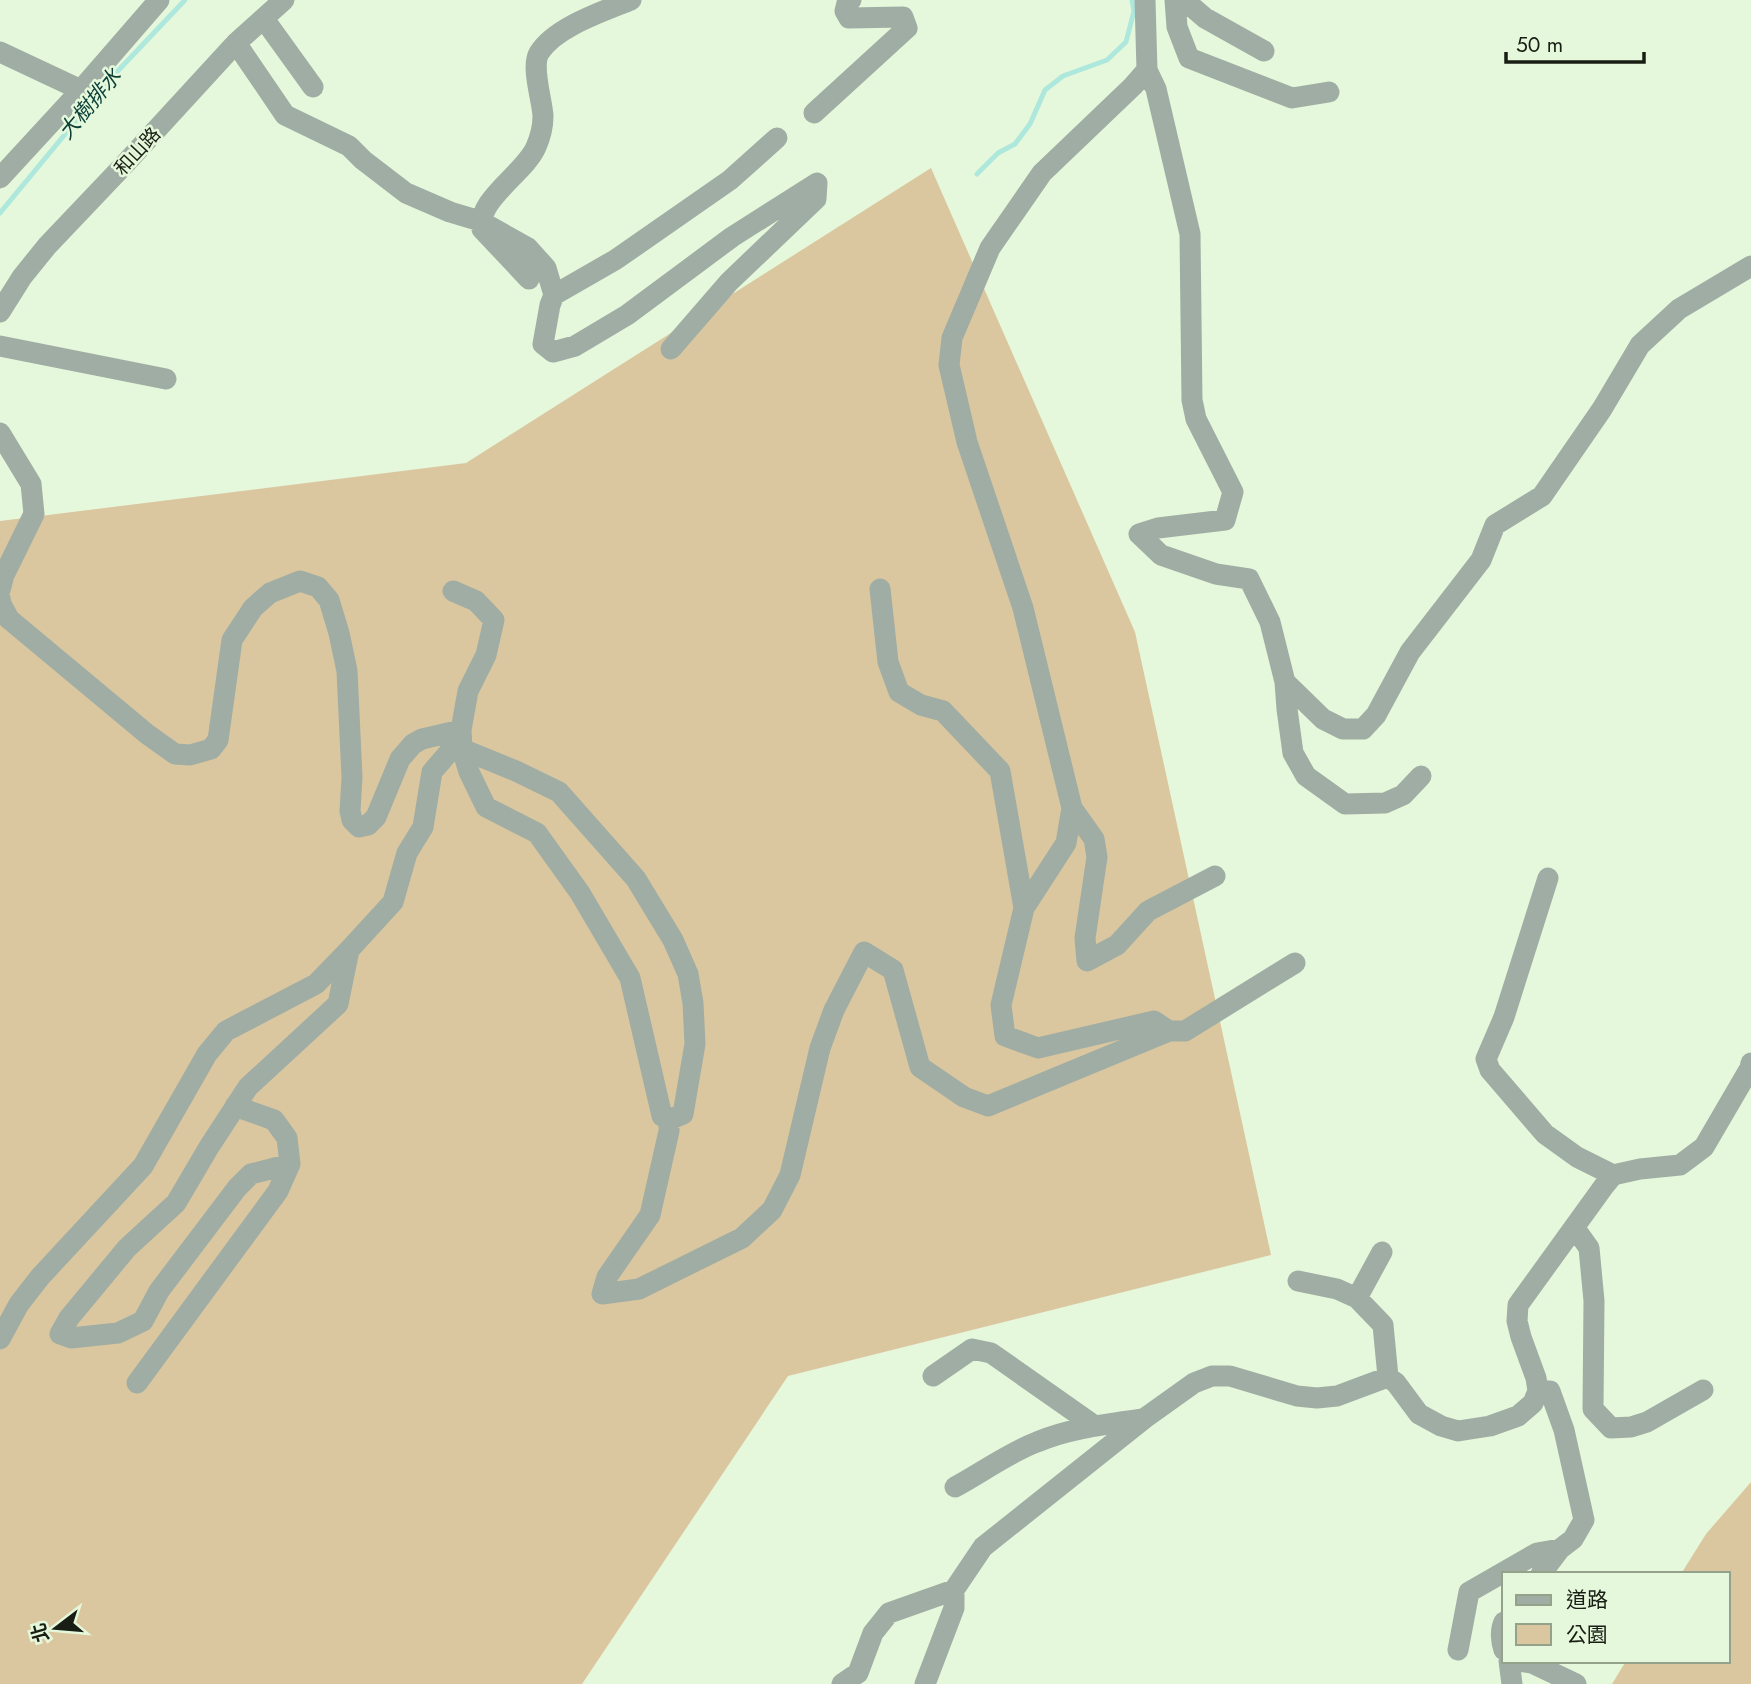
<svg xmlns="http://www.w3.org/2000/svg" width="1751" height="1684" viewBox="0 0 1751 1684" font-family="Jost,'Noto Sans TC',sans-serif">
<rect width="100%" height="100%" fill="#e6f8db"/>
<!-- green -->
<path fill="#dac79f" d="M931,168L1135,632L1271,1255L788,1376L582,1684H0V521L466,463Z
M1751,1482V1684H1612L1626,1661H1728V1574H1681L1706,1534Z"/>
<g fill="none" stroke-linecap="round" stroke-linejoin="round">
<!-- stream -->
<path stroke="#aee8dd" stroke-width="5" d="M977,174L998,153L1015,144L1030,124L1045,90L1063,76L1107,60L1126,42L1134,11L1132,0
M0,213L114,75L185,0"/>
<!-- minor -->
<path stroke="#a0ada4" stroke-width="21" d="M1145,0L1147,70
M1175,0L1177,27L1189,58L1292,98L1329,92
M1184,0L1205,18L1264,51
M264,19L313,87
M236,43L285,115L349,146L363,160L406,193L450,212L480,221L528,248L546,268L554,295L550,305L543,344L553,352L575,346L627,315L732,237L817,183L816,199L729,282L671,349
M0,52L81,90
M814,113L907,28L903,17L849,18L845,11L847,3L851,0
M0,178L81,90L159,0
M529,279L482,229C476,200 525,173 536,147C540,138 543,126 543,116C542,99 531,67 539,53C555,27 604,11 631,0
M554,295L615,260L730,180L777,138
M0,312L22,277L47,246L124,165L236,43L284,0
M0,346L166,379
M0,433L31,484L34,514L4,575L0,590
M880,589L888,662L899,692L921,705L943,711L1000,771L1024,908
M453,591L476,601L494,620L486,655L468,691L461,730L462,749L469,772L486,807L537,833L580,893L630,978L662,1116L669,1120
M0,598L1,604L9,619L147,734L175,754L190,755L211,749L218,740L232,640L253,608L270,593L300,581L318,587L329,600L339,633L347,671L352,777L350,811L352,820L359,827L368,825L376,817L400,759L413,744L422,739L461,730
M1285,682L1287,709L1293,753L1306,776L1345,804L1385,803L1403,795L1421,776
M1072,808L1023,608L967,442L949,365L952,338L990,248L1042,173L1133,86L1147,70L1156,89L1190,234L1192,400L1196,419L1233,492L1225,520L1158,528L1139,534L1161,555L1216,574L1249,579L1270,622L1285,682L1323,719L1343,729H1363L1376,715L1410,652L1481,560L1495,525L1542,496L1602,409L1640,345L1679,309L1751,266
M1548,878L1504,1017L1486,1059L1490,1070L1545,1134L1577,1157L1613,1175
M1169,1031H1185L1295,963
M235,1106L274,1120L287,1138L290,1164
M1574,1227L1589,1248L1594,1301L1593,1409L1611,1428L1631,1427L1647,1422L1703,1390
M1298,1281L1337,1289L1357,1298L1383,1325L1388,1377
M1357,1298L1382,1252
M0,1339L19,1304L40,1277L143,1166L207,1054L226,1031L316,984L349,950L393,902L407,853L423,827L432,772L450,751L462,749L516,771L559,792L636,879L673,940L688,974L693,1003L695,1044L683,1114L669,1120V1131L650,1215L607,1277L602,1294L639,1289L742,1238L772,1210L790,1175L820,1048L834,1010L864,952L893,970L920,1067L964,1097L988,1106L1169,1031L1154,1021L1038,1048L1005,1036L1001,1005L1024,908L1066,843L1072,808L1094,839L1097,857L1085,938L1087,961L1117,945L1148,911L1215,876
M933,1376L972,1349L991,1353L1095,1426
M137,1383L278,1191L290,1164L251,1174L237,1188L159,1291L143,1321L118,1333L71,1338L60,1334L69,1318L127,1248L176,1203L209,1147L248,1087L338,1004L349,950
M1538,1391H1550L1564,1430L1584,1520L1573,1539L1560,1549L1541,1574
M955,1487C981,1473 1010,1452 1037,1442C1070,1428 1108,1424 1143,1419
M1504,1622C1500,1630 1501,1642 1504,1650
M1458,1650L1469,1592L1537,1553L1560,1549
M1509,1661L1512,1684
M1519,1661L1532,1663L1576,1684
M842,1684L858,1673L873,1633L889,1613L954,1590L983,1547L1145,1418L1194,1383L1212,1376H1230L1297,1396L1317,1398L1337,1396L1388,1377L1396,1383L1419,1414L1441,1426L1458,1431L1490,1426L1518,1416L1533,1403L1538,1391L1536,1378L1521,1337L1517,1321L1518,1305L1604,1186L1613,1175L1640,1169L1680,1165L1704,1147L1750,1068L1751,1063
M925,1684L954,1608V1590"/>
</g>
<g text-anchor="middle" stroke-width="5" stroke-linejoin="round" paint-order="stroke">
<!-- street labels -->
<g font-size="19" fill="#181e14" stroke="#e6f8db">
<text transform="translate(137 151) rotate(-47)" y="7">和山路</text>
</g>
<!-- water labels -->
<g font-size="21" font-style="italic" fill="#0b4039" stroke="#e6f8db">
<text transform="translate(90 104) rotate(-50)" y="7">大樹排水</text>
</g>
</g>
<!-- legend -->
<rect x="1502" y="1572" width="228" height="91" fill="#e6f8db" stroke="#94a18b" stroke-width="2"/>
<rect x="1516" y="1595" width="35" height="10" fill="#a0ada4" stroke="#94a18b" stroke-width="2"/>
<text x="1566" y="1607" font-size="21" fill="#181e14">道路</text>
<rect x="1516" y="1624" width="35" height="21" fill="#dac79f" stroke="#94a18b" stroke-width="2"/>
<text x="1566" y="1642" font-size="21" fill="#181e14">公園</text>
<!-- north arrow -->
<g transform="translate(56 1628) rotate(254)" stroke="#e6f8db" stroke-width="5" paint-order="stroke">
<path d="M0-5L12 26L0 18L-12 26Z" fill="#181e14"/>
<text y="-10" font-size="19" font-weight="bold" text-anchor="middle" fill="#181e14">北</text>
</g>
<!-- scale -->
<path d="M1506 52v10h138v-10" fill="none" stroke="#181e14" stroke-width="3.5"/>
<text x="1516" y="52" font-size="21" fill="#181e14" stroke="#e6f8db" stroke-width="5" paint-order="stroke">50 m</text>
</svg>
